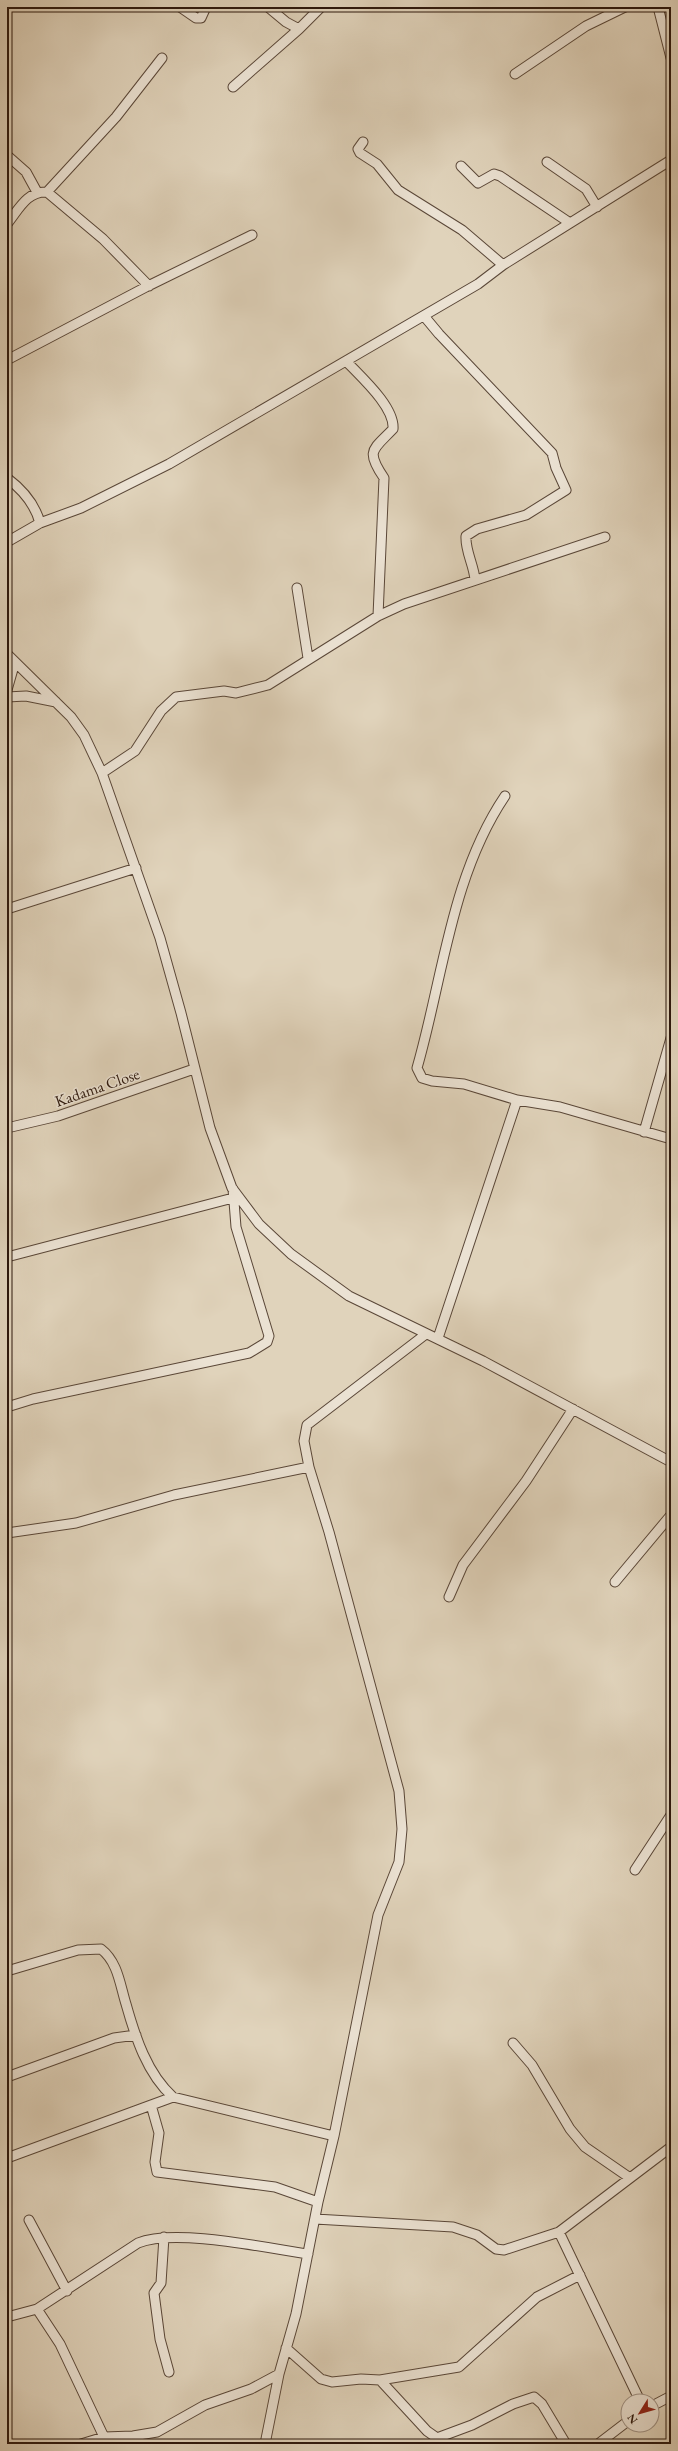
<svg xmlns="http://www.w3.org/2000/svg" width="678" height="2451" viewBox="0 0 678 2451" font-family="'EB Garamond',serif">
<rect width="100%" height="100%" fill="#e0d3bb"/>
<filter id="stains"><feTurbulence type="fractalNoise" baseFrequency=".005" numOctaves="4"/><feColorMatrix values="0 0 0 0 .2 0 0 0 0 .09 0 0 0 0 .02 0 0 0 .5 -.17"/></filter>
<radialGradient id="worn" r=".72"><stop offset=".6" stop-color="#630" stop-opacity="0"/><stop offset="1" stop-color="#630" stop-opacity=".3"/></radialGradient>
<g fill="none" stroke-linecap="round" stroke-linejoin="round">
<!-- minor casing -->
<g stroke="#5a4738" stroke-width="11">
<path id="minor" d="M180,7L196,18H201L206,7
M268,7L286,22L299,29L321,7
M658,7L671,58
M515,74L586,26L625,7
M233,87L299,29
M363,142L358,149L360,153L377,164L398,190L462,230L503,265
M9,157L26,172L37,192
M547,162L586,189L597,207
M461,166L478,183L494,174L500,176L570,223
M47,192L116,117L162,58
M7,224C19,209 27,191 47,192L103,239L149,286
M424,316L439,334L552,453L556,468L566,490L526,515L477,529L466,536C465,551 474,565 475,580
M7,360L146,287L252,235
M346,361C361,377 395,407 393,429C373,450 365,450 384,478L378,616
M7,478C23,490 35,504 40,523L7,542
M40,523L81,508L169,464L478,284L503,265L671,160
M297,588L308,658
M7,654L71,717L84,735L102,773L160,938L181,1013L210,1128L232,1188L259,1224L291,1254L349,1296L483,1361L671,1462
M7,690L15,662
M7,697L26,696L56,702
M102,773L135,751L161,711L176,697L224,691L236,693L268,685L378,616L404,604L605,537
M505,796C451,876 443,978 417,1068L422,1078L432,1081L464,1084L517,1100
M7,909L136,868
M7,1128L58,1116L194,1069
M644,1132L671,1038
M7,1257L233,1198
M438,1338L517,1100L560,1107L671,1139
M7,1407L33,1399L249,1353L267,1342L269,1336L236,1227L233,1189
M7,1533L76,1523L174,1495L309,1467
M615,1582L671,1515
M449,1597L463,1565L526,1481L573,1409
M635,1870L671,1815
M7,1971L78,1950L101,1949C118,1962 120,1985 126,2004C135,2036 147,2074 173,2097L334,2136
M513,2043L532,2065L570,2129L585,2147L630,2178
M7,2077L114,2038L136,2035
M151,2105L159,2133L155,2162L157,2172L275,2187L318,2202
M7,2158L173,2097
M315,2219L453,2227L477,2235L496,2249L504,2250L559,2232L671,2147
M29,2220L67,2291
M559,2232L640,2401
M164,2237L161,2283L154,2293L160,2339L169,2372
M37,2309L60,2344L104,2437
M7,2317L37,2309L138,2243C175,2228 266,2248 308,2254
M286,2348L321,2379L332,2382L361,2379L380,2380L427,2431L437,2438L472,2425L513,2404L534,2397L542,2404L566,2444
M380,2380L459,2367L537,2297L580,2275
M652,2406L671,2396
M81,2444L104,2437L133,2436L157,2432L205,2405L251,2389L279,2374
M265,2444L279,2374L296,2314L318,2202L334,2136L378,1915L399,1862L402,1829L399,1791L329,1532L309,1467L304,1441L307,1425L426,1334
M598,2444L628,2421"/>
</g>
<!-- minor -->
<use href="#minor" stroke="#ebe2d3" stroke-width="9"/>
</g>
<g text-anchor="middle" stroke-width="3" stroke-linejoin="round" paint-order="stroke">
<!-- street labels -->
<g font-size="16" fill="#2d180d" stroke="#ebe2d3">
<text transform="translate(97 1087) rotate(-19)" y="6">Kadama Close</text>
</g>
</g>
<!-- margin -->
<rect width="678" height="2451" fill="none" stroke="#e0d3bb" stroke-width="24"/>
<rect x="8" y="8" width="662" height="2435" fill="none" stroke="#2d180d" stroke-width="2"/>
<rect x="12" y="12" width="654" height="2427" fill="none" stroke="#2d180d"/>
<!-- north arrow -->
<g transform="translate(640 2413) rotate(233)"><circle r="19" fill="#ebe2d3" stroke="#9f9184"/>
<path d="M0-3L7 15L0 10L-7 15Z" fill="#8f2418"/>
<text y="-6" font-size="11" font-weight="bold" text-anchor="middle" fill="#2d180d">N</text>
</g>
<rect width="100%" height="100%" filter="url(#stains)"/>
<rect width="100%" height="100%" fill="url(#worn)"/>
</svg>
